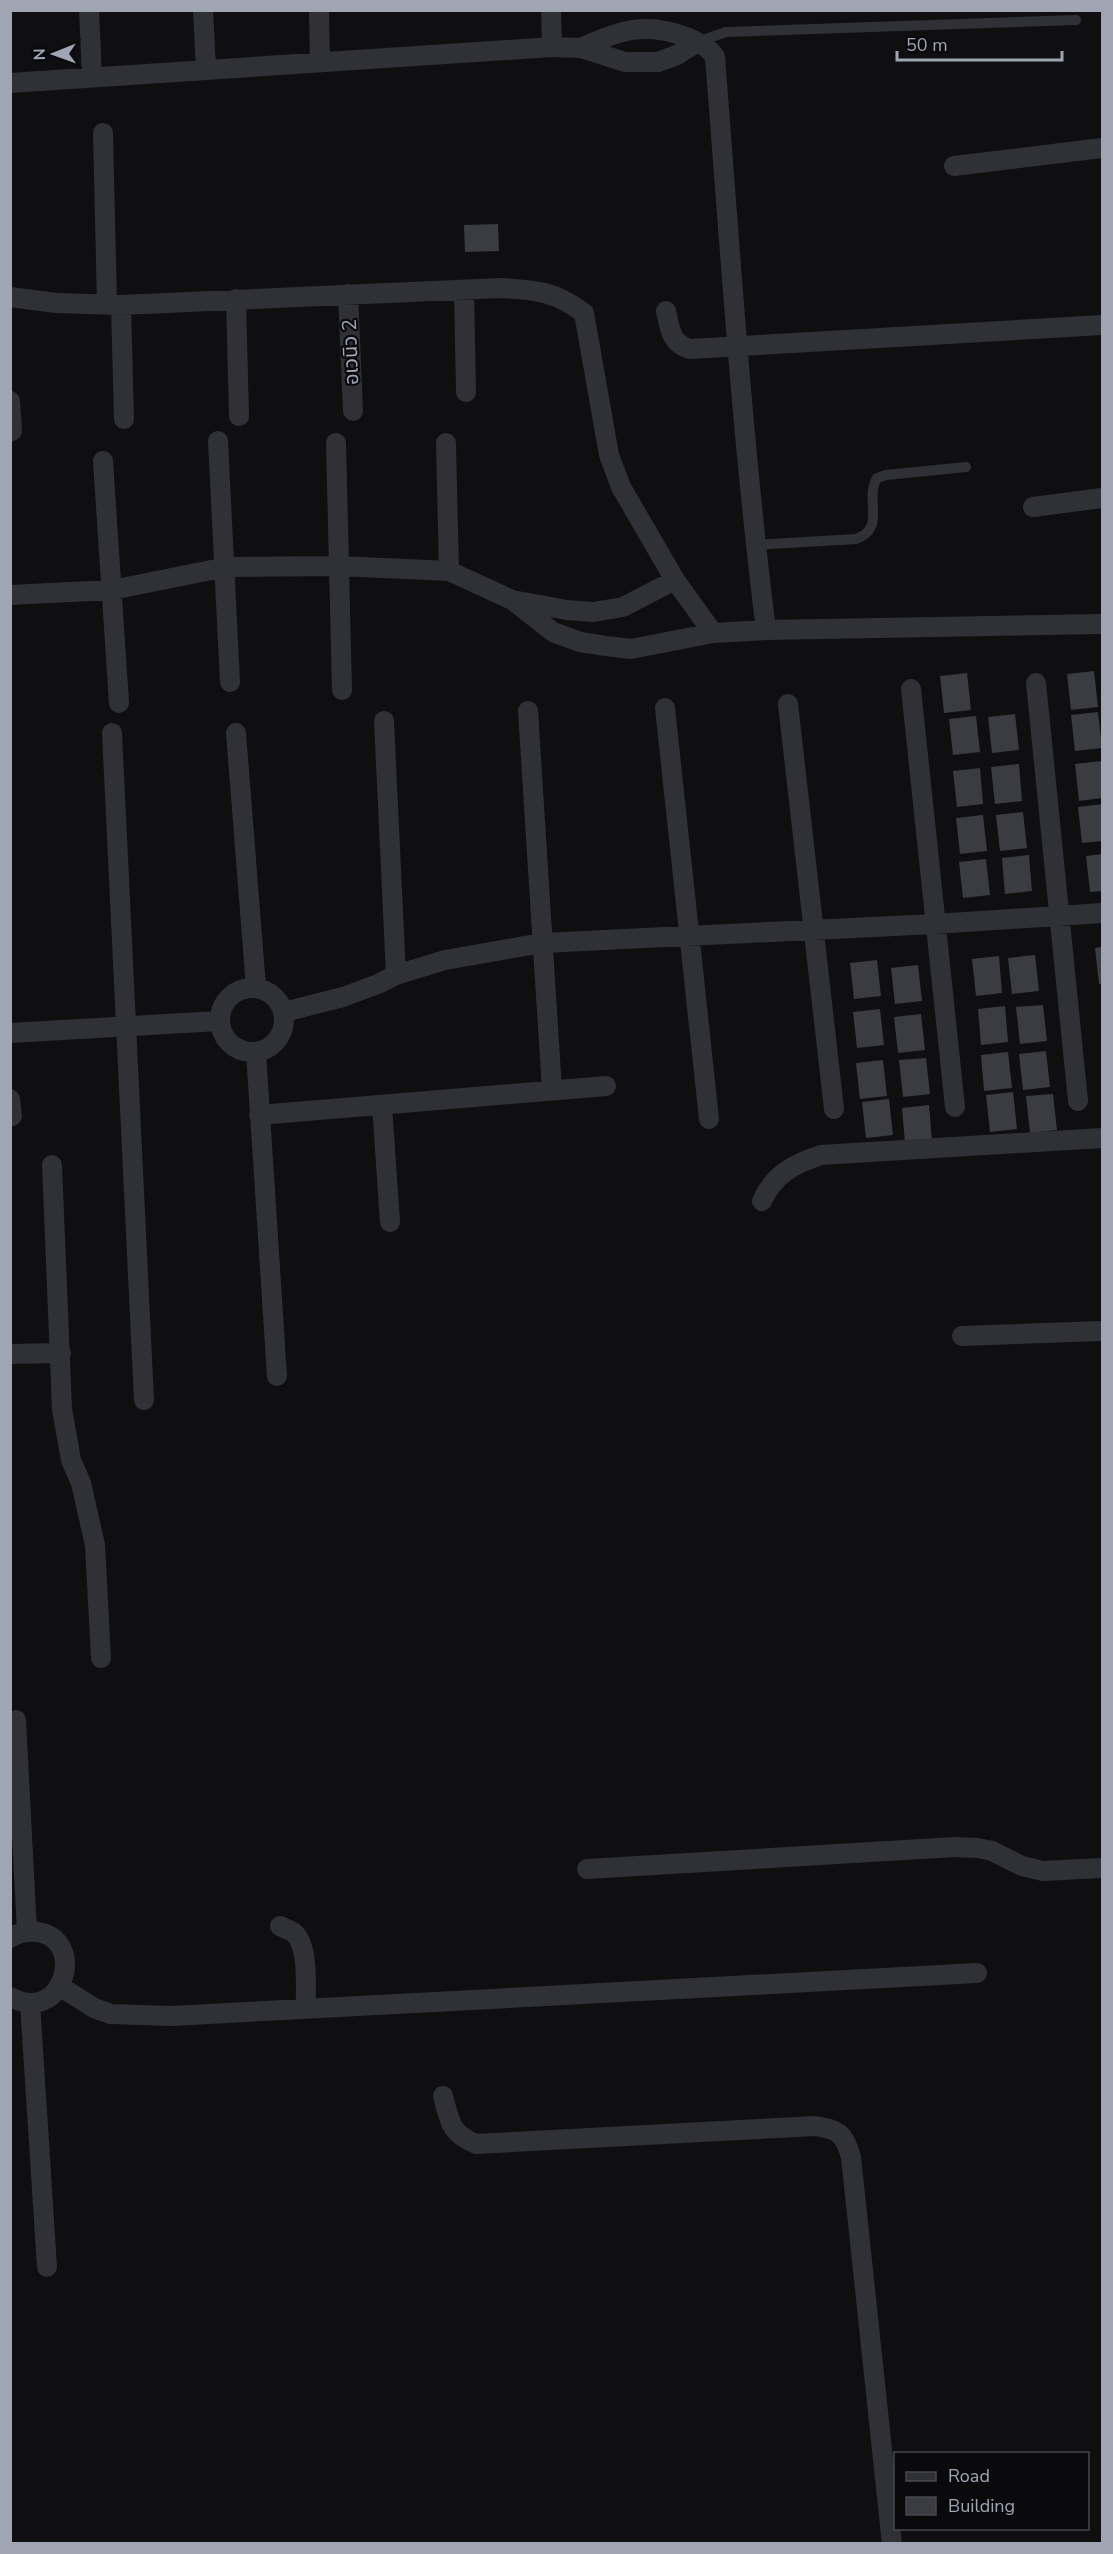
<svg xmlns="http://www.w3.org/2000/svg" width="1113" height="2554" viewBox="0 0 1113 2554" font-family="'Nunito Sans','Noto Sans Thai',sans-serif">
<rect width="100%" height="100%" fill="#0f0f11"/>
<!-- building -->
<path fill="#3b3c41" d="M498,224L499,251L465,252L464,225Z
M1094,671L1098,707L1071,710L1067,674Z
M967,673L971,710L944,713L940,676Z
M1098,712L1102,748L1075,751L1071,715Z
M1015,714L1019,750L992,753L988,717Z
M976,716L980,752L953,755L949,719Z
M1102,761V798L1079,801L1075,764Z
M1019,764L1022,801L995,804L991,767Z
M980,768L983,804L957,807L953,771Z
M1102,804V841L1082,843L1078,807Z
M1023,812L1027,848L1000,851L996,815Z
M983,815L987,851L960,854L956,818Z
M1102,854V891L1090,892L1086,856Z
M1029,855L1032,891L1005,894L1002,858Z
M986,859L990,895L963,898L959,862Z
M1102,947V984H1099L1095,948Z
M1035,955L1039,991L1012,994L1008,958Z
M999,956L1002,993L976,996L972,959Z
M877,960L881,996L854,999L850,963Z
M918,965L922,1001L895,1004L891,968Z
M1043,1005L1047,1041L1020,1044L1016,1007Z
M1005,1006L1008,1042L981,1045L978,1009Z
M880,1009L884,1045L857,1048L853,1012Z
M921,1014L925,1050L898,1053L894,1017Z
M1046,1051L1050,1087L1023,1090L1019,1054Z
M1008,1052L1012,1088L984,1091L981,1055Z
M926,1058L930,1094L903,1097L899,1060Z
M883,1060L887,1096L860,1099L856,1063Z
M1013,1092L1017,1129L990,1132L986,1095Z
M1053,1094L1057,1130L1030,1133L1026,1096Z
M889,1099L893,1135L866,1138L862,1102Z
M929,1105L932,1141L905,1143L902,1108Z"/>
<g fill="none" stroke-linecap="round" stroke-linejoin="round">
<!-- lane -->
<path stroke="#303136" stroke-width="10" d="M697,42L726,32L1076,20
M755,545L856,539C887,528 864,500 877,478L886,475L966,467"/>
<!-- street -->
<path stroke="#303136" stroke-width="20" d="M89,10L92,77
M203,10L206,70
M319,10L320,62
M551,10L552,47
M581,48C620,30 646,21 689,38C699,43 709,47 715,57C730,248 742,439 766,630
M10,83L552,47L581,48L625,62H658L677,55L697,42
M103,133L107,304
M954,166L1102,148
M464,290L466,392
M348,294L353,411
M10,297L56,303L121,305L500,288C537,290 554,291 584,313L609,455L621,487L675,580L713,633
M236,299L239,416
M121,305L124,419
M666,311C670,329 671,344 690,349L1102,325
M10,401L12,431
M218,441L230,682
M336,443L342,690
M446,443L449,571
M103,461L119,703
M1033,507L1102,498
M10,595L112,590L226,567L339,566L449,571L512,600L567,610L593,612L623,607L675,580
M516,603L553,632L580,642L606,646L631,649L713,633L766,630L1102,624
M1036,683L1078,1101
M911,689L955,1107
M788,704L834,1109
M665,708L709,1119
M528,711L552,1090
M384,721L396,975
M112,733L144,1400
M236,733L256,987
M220 1020a32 32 0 1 1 64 0a32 32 0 1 1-64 0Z
M284,1012L343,997L378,984L396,975L445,960L542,943L935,924L1102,913
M10,1033L219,1021
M256,1052L277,1376
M10,1099L12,1116
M382,1105L390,1222
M259,1115L606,1086
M52,1165L62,1409L71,1460L81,1483L95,1545L101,1658
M762,1201C774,1174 794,1164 821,1155L1102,1138
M962,1336L1102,1331
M10,1354L61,1353
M16,1720L27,1931
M587,1869L955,1847L978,1848L992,1851L1022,1866L1043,1871L1102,1868
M280,1926C284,1928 290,1930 293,1932C310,1945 305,1990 306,2009
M10,1938C19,1932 27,1931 37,1932C87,1938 65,2026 10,1997
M61,1987L94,2008L111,2014L171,2016L977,1973
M30,2003L47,2267
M443,2096C450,2122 450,2133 476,2144L815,2126C839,2130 844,2133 851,2157L892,2544"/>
</g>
<g text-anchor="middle" stroke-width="4.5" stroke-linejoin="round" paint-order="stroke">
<!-- street labels -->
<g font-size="20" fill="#9fa5b3" stroke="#0a0a0c">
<text transform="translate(350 352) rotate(-92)" y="7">อเวนิว 2</text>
</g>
</g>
<!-- border -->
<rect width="1113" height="2554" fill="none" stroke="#9fa5b3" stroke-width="24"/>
<!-- legend -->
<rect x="894" y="2452" width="195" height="78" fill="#0a0a0c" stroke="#46484f" stroke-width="1.5"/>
<rect x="906" y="2472" width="30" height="9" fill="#303136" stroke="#46484f" stroke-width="1.5"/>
<text x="948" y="2482" font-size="18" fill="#9fa5b3">Road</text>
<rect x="906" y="2497" width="30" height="18" fill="#3b3c41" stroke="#46484f" stroke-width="1.5"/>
<text x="948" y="2512" font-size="18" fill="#9fa5b3">Building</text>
<!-- north arrow -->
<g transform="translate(54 54) rotate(269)" stroke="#0a0a0c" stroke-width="4.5" paint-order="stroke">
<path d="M0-4.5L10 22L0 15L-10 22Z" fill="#9fa5b3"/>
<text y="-9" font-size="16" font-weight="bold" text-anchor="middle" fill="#9fa5b3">N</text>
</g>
<!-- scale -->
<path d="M897 51v9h165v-9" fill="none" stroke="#9fa5b3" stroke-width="3"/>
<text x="906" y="51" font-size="18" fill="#9fa5b3" stroke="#0a0a0c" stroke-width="4.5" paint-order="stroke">50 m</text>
</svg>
